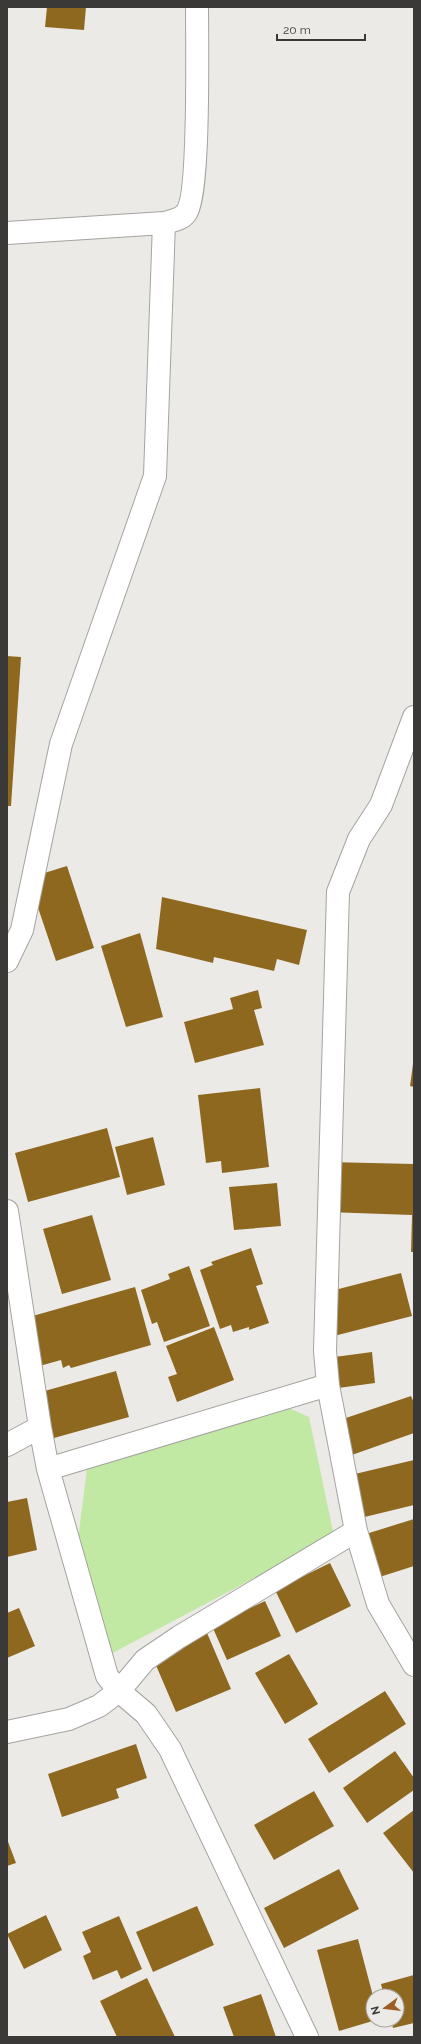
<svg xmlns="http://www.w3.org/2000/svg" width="421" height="2044" viewBox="0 0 421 2044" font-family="Raleway,sans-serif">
<rect width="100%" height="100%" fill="#eceae7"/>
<!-- green -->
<path fill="#c1e9a3" d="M284,1406L309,1417L334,1536L105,1657L78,1539L87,1469Z"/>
<!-- building -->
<path fill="#8f6820" d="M47,7H86L84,30L45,27Z
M7,656L21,657L11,806H7Z
M67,866L94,948L56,961L28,878Z
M162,897L307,930L299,965L277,959L274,971L214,957L213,963L156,949Z
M140,933L163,1017L126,1027L101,946Z
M258,990L262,1008L254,1010L264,1045L195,1063L184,1022L233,1009L230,998Z
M413,1064H414V1087L410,1086Z
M260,1088L269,1167L222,1173L221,1161L206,1163L198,1095Z
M107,1128L120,1177L28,1202L15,1153Z
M153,1137L165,1185L127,1195L115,1147Z
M328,1162L414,1164V1252H411L412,1215L327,1212Z
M277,1183L281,1226L234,1230L229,1187Z
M92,1215L111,1280L62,1294L43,1229Z
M251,1248L263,1284L256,1286L269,1323L249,1330V1327L233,1332L231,1325L220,1329L200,1270L213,1265L211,1262Z
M189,1266L210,1326L164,1342L157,1322L152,1324L141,1290L170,1279L168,1274Z
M401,1273L412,1316L330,1337L319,1294Z
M135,1287L151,1345L71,1368L69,1365L63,1368L61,1360L36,1367L22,1319Z
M214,1327L234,1380L177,1402L168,1377L177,1374L166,1346Z
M372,1352L375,1383L331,1389L327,1358Z
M116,1371L129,1417L54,1438L41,1392Z
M411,1396L414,1403V1433L349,1456L337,1421Z
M414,1460V1505L348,1521L338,1478Z
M27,1498L37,1550L7,1557V1502Z
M414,1519V1566L367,1581L353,1538Z
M330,1563L351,1606L296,1633L275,1590Z
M265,1601L281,1636L227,1660L212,1626Z
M19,1608L35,1646L7,1658V1613Z
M207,1633L231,1689L176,1712L152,1656Z
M289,1654L318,1704L285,1724L255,1673Z
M385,1691L406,1724L329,1773L308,1739Z
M136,1744L147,1778L116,1789L119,1798L62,1817L48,1774Z
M395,1751L414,1778V1790L367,1823L343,1788Z
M314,1791L334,1826L274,1860L254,1825Z
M414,1810V1873L383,1833Z
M7,1839L16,1863L7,1866Z
M339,1869L359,1909L284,1948L264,1908Z
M197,1906L214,1945L153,1972L136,1932Z
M46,1915L62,1950L24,1969L7,1934Z
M119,1916L142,1969L121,1979L117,1970L93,1980L83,1956L91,1952L82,1932Z
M358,1939L373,1996V2020H376L339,2031L317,1950Z
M414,1975V2023L393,2028L391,2020H397V1996H384L381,1984Z
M147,1978L175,2037H117L100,2001Z
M261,1994L276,2037H234L223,2007Z"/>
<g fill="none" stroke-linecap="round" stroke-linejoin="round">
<!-- minor casing -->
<g stroke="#a5a3a0" stroke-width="24">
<path id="minor" d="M7,233L164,223C171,221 181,220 186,213C200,196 197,39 197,7
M414,717L381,805L359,839L338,892L325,1351L328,1385L356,1531L378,1604L414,1665
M7,961L22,930L61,744L155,476L164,223
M7,1211L40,1427L48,1469L107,1676L119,1691L146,1714L170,1749L307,2037
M7,1445L40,1427
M48,1469L328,1385
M7,1732L69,1719L99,1706L119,1691L145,1660L179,1637L356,1531"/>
</g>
<!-- minor -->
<use href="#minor" stroke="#fff" stroke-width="22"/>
</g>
<!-- border -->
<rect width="421" height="2044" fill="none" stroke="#3a3938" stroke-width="16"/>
<!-- north arrow -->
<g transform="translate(385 2008) rotate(255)"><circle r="19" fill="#eceae7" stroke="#a5a3a1"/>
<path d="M0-3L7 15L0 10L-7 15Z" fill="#9c5e25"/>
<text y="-6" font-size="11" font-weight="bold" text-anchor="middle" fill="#3a3938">N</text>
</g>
<!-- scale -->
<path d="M277 34v6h88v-6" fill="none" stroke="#3a3938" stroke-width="2"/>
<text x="283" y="34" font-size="12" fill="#3a3938" stroke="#eceae7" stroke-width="3" paint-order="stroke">20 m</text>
</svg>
